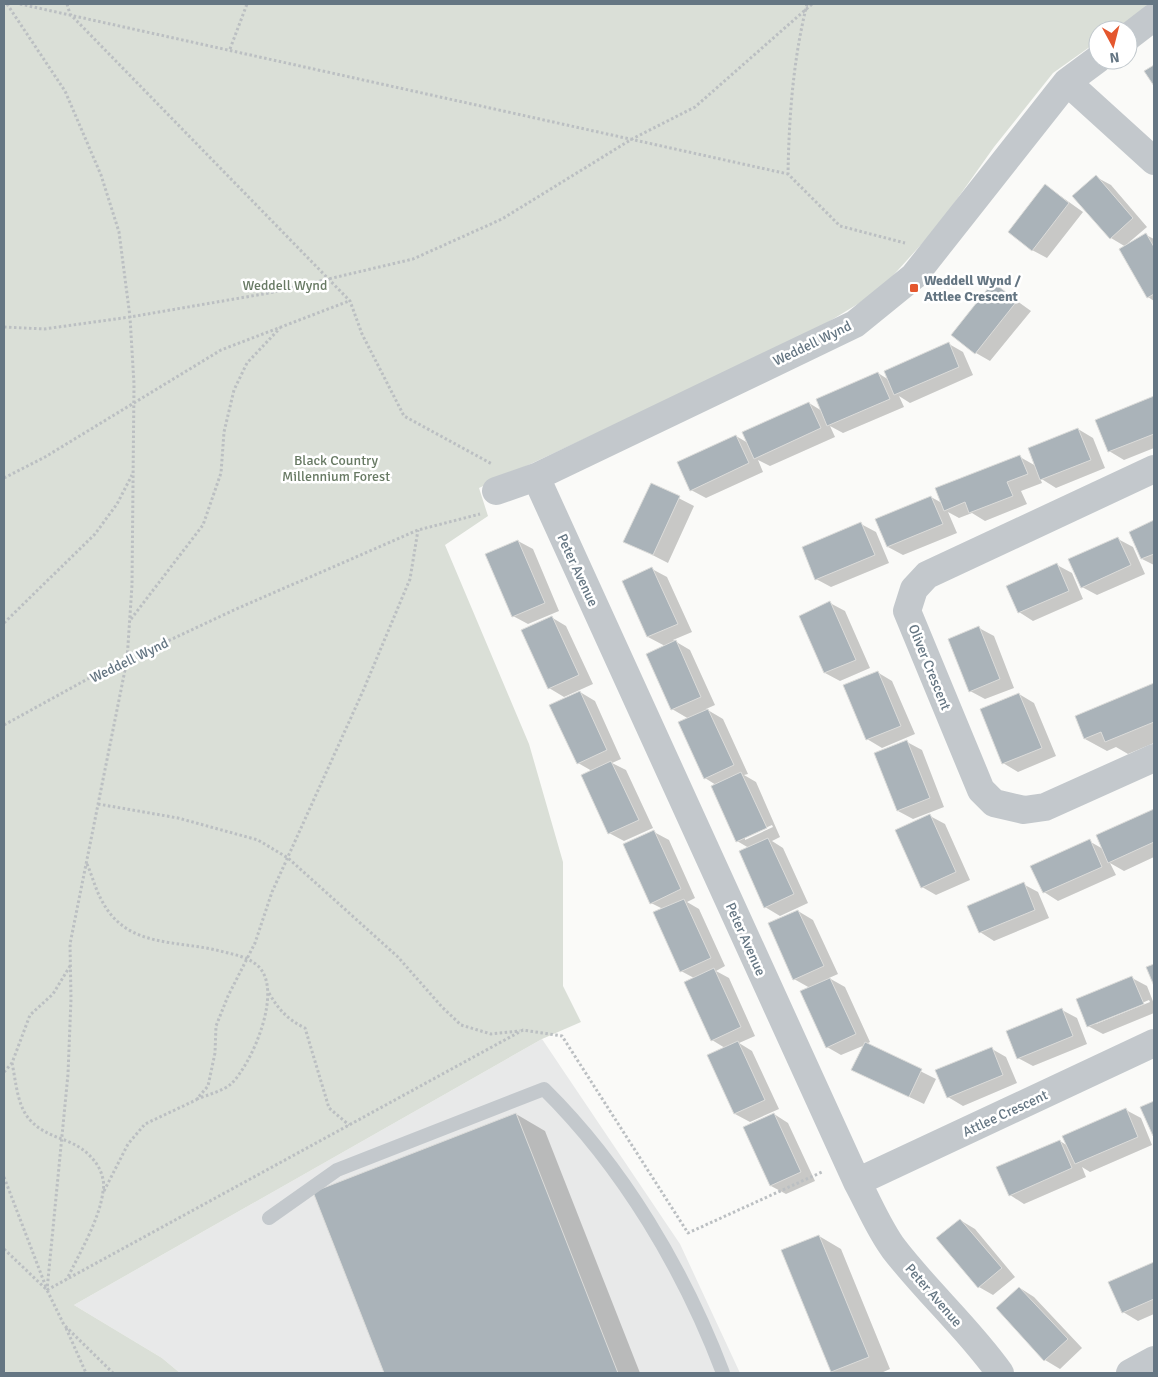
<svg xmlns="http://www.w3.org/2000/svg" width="1158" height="1377" viewBox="0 0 1158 1377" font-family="Signika,sans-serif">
<rect width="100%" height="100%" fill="#fafaf8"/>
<!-- built -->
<path fill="#e8e9e9" d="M542,1039L680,1244L740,1373H180L162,1358L74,1305Z"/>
<!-- green -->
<path fill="#dadfd7" d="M4,4H1153L1114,30H1098V41L1053,73L994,147L938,226L879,291L807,335L479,488L488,516L445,545L529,744L563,862V986L581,1022L542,1039L74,1305L162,1358L180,1373H4Z"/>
<!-- shadow -->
<path fill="#0003" fill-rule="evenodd" d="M1096,177L1111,185L1147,227L1127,244L1146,235L1154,239V301L1148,297L1126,247L1111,238Z
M1045,185L1083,212L1047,258L1032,250Z
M993,284L1031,311L990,361L976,353Z
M949,344L963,352L973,375L910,403L899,396L904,407L843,433L830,426L835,437L770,466L758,460L763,472L706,498L691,490L736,436L748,443L809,403L822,411L878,373L889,380Z
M1154,398V448L1124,460L1109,451L1097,421Z
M1078,429L1093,438L1105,468L1056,488L1040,478L1042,483L1021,491L1027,504L985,521L972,513L959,518L948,512L957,533L903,555L888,547L877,520L931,497L942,503L1020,457L1036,466Z
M651,484L694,506L668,563L625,541Z
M1154,522V565L1142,559L1130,533Z
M861,524L876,532L889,563L831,587L816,579Z
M1118,539L1133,547L1145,574L1097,595L1082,587Z
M518,541L533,549L559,611L528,624L513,616Z
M1057,565L1072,573L1083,599L1033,621L1019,612Z
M652,569L667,577L692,632L673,640L690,650L715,705L706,709L723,719L748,774L744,775L756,782L780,837L772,841L783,848L808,903L780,916L765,907L749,848L737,841L716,785L705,778L689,719L672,709L665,646L648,637L624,582ZM772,825L773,827L745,840V837Z
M830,603L845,611L870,668L840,681L825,673L800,616Z
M551,617L566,626L593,684L564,697L549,688Z
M979,628L994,636L1014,688L985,699L970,691Z
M877,672L892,681L915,734L882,748L867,739Z
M1154,684V743L1128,754L1116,747L1107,751L1085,739L1076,717Z
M580,692L595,701L621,759L612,763L626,770L653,828L624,841L609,833L592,771L578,763Z
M1019,694L1034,703L1056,756L1018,772L1003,763Z
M907,742L922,750L944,807L913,819L898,811L876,754Z
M1154,811V857L1124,871L1110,863L1116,875L1058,901L1044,892L1089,841L1103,849L1098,836Z
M930,816L945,824L970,880L936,895L922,887Z
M654,832L669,840L695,898L687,902L699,909L725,966L716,971L729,978L755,1036L739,1043L752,1051L779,1109L750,1122L735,1114L709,1056L725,1048L712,1040L694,978L681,971L663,909L651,903Z
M1023,884L1038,892L1049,918L994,941L980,932Z
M798,911L813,920L838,974L829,978L845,987L870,1042L866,1044L936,1079L924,1104L853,1070L865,1045L841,1055L827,1047L810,988L794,979Z
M1132,978L1147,986L1154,1004V1013L1103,1034L1088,1026ZM1149,1000L1150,1002L1096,1024V1022Z
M1062,1010L1077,1018L1087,1044L1033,1066L1018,1058Z
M992,1049L1006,1057L1017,1083L963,1106L948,1097Z
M1126,1110L1141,1118L1152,1145L1090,1172L1082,1167L1086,1177L1024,1204L1010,1195L1060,1141L1068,1146Z
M516,1114L545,1131L640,1373H385L314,1193Z
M774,1114L788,1123L815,1181L786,1194L771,1186L745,1128Z
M960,1220L975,1229L1015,1277L993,1295L979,1287Z
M819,1236L841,1249L890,1369L881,1373L832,1372Z
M1154,1263V1314L1138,1321L1123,1312L1110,1283Z
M1020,1288L1034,1297L1082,1348L1060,1369L1045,1360L997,1308Z"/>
<!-- building -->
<path fill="#aab3b9" stroke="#dcdcda" d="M1154,65V86L1144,71Z
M1096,175L1133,218L1110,239L1072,196Z
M1045,184L1069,203L1032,251L1008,232Z
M1146,233L1154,247V294L1147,298L1119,249Z
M993,282L1017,301L975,354L951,335Z
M949,342L959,367L894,395L884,371Z
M878,372L890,399L827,426L816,399Z
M1154,396V434L1108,452L1095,420Z
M809,402L821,428L754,459L742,432Z
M1078,428L1091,460L1040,480L1028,448Z
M736,435L749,463L690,491L677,462Z
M1020,455L1028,474L1007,482L1013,496L969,513L965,502L944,511L935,488Z
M651,483L680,496L653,555L623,542Z
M931,496L943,524L887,547L875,519Z
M1154,520V554L1141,559L1129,532Z
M861,522L875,555L815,580L802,547Z
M1118,537L1131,565L1081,588L1068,559Z
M518,540L545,603L512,617L485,554Z
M1057,563L1069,591L1018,613L1006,586Z
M652,567L678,624L647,637L622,581Z
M830,601L856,660L824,673L799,616Z
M552,616L579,675L548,689L521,630Z
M979,626L1000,679L969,692L948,639Z
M676,640L701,697L671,710L646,654Z
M878,671L901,726L866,740L843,685Z
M1154,683V722L1105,742L1101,732L1084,739L1075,716Z
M580,691L607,750L577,764L549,705Z
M1019,693L1042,748L1002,764L980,709Z
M708,709L734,765L704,779L678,722Z
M907,740L930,798L897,811L874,753Z
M611,761L639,820L608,834L581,775Z
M741,772L767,828L736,842L711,786Z
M1154,809V842L1108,863L1096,835Z
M930,814L956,872L921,888L895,830Z
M654,830L681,889L650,904L623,844Z
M768,838L794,894L764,908L739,851Z
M1090,839L1102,867L1043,893L1030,866Z
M1024,882L1035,910L979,933L967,906Z
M684,899L711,958L680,972L653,912Z
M798,910L824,966L793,980L768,923Z
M1154,964V986L1146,967Z
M714,968L741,1027L711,1041L684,982Z
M1132,976L1144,1004L1087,1027L1076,999Z
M830,978L856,1034L826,1048L800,991Z
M1062,1008L1073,1036L1017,1059L1006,1031Z
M738,1041L765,1100L734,1114L707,1055Z
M865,1042L922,1069L909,1097L851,1070Z
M992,1047L1003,1075L947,1098L935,1070Z
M1154,1101V1135L1153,1136L1140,1107Z
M1126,1108L1138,1137L1075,1164L1062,1136Z
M516,1113L618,1373H384L313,1192Z
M774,1113L801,1172L770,1186L743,1127Z
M1060,1140L1072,1168L1009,1196L996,1167Z
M960,1219L1002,1268L978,1288L936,1238Z
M819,1235L869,1357L831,1372L781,1250Z
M1154,1262V1299L1122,1313L1108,1282Z
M1019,1287L1068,1339L1044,1361L996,1308Z"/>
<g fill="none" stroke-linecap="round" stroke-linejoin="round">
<!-- path -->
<path stroke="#bbbfc2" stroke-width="3" stroke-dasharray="2.5 2.5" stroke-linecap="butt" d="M7,4L65,91L101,175L119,232L130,317L134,384L132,585L127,660L70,944L71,999L68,1074L47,1290
M20,4L788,174
M67,4L70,14L350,301L362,334L404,416L492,464
M807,4C793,60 789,117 788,174L840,226L905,243
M230,49L247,4
M4,327L44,329L130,317L269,293L413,259L502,219L632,139L695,107L812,4
M4,478L45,457L221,350L349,301
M131,619L203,525L221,473L224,432L234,390L247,363L280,328
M4,623L95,534L117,504L132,475
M4,725L93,676L234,610L418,530L480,514
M98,804L178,818L258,840L288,858L398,957L442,1007L461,1025L491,1034L520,1031
M87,864C92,875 95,888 101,899C126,950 178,939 224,952C236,955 248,957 258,966C284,990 252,1064 231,1084C223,1091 207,1095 197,1099
M269,993C278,1009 288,1020 305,1028L329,1108L349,1125
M12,1063C16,1081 17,1106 30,1120C51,1143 78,1135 98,1166C102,1173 105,1183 103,1191C100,1219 79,1254 67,1279
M4,1072L12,1063L30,1015L53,994L70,966
M4,1177L46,1287
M104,1191L128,1144L145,1124L196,1100L208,1086L215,1053L216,1026L228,996L255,943L272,892L363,691L410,579L418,530
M4,1249L47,1290L64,1325L113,1373
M47,1290L523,1030L562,1036L688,1233L822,1172
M66,1328L86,1373"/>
<!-- service -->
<path stroke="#c3c8cc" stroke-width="14" d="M269,1218L337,1170L544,1089C623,1167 684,1270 723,1373"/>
<!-- minor -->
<path stroke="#c3c8cc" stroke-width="28" d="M1128,37L1154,17
M1067,82L1154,161
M1154,469L927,575L914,589L907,611L981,790L994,803L1024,810L1045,807L1154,758
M536,477L857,1182C869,1204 879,1229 894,1249C927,1292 969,1329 1000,1373
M496,491L536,477L855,324L914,276L1067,82L1098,59
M857,1182L1154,1043"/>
<!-- tertiary -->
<path stroke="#c3c8cc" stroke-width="28" d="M1130,1373L1154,1360"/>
</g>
<!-- markers -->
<rect fill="#e4572e" stroke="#fff" stroke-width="2" x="909" y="283" width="10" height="10" rx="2.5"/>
<g text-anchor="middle" stroke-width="5" stroke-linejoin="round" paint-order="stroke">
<!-- poi labels -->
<g font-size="14" font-weight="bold" fill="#657683" stroke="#fff" text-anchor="start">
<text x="924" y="285">Weddell Wynd /<tspan x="924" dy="16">Attlee Crescent</tspan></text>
</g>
<!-- park labels -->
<g font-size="14" fill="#687a64" stroke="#fff">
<text x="285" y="290">Weddell Wynd</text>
<text x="336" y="465">Black Country<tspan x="336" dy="16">Millennium Forest</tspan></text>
</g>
<!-- street labels -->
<g font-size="14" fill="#657683" stroke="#fff">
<text transform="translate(812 343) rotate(-26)" y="5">Weddell Wynd</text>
<text transform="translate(578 570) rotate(65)" y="5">Peter Avenue</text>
<text transform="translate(129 660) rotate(-26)" y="5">Weddell Wynd</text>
<text transform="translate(930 667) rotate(68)" y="5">Oliver Crescent</text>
<text transform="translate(746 939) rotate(66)" y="5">Peter Avenue</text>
<text transform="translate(1005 1113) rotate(-25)" y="5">Attlee Crescent</text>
<text transform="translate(934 1295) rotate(49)" y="5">Peter Avenue</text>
</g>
</g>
<!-- border -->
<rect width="1158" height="1377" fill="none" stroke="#657683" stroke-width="10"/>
<!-- north arrow -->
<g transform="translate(1113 45) rotate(173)"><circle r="24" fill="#ffffff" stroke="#c1c8cd"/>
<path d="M0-4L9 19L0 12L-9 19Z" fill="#e4572e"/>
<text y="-8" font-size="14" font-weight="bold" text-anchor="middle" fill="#657683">N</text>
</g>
</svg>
